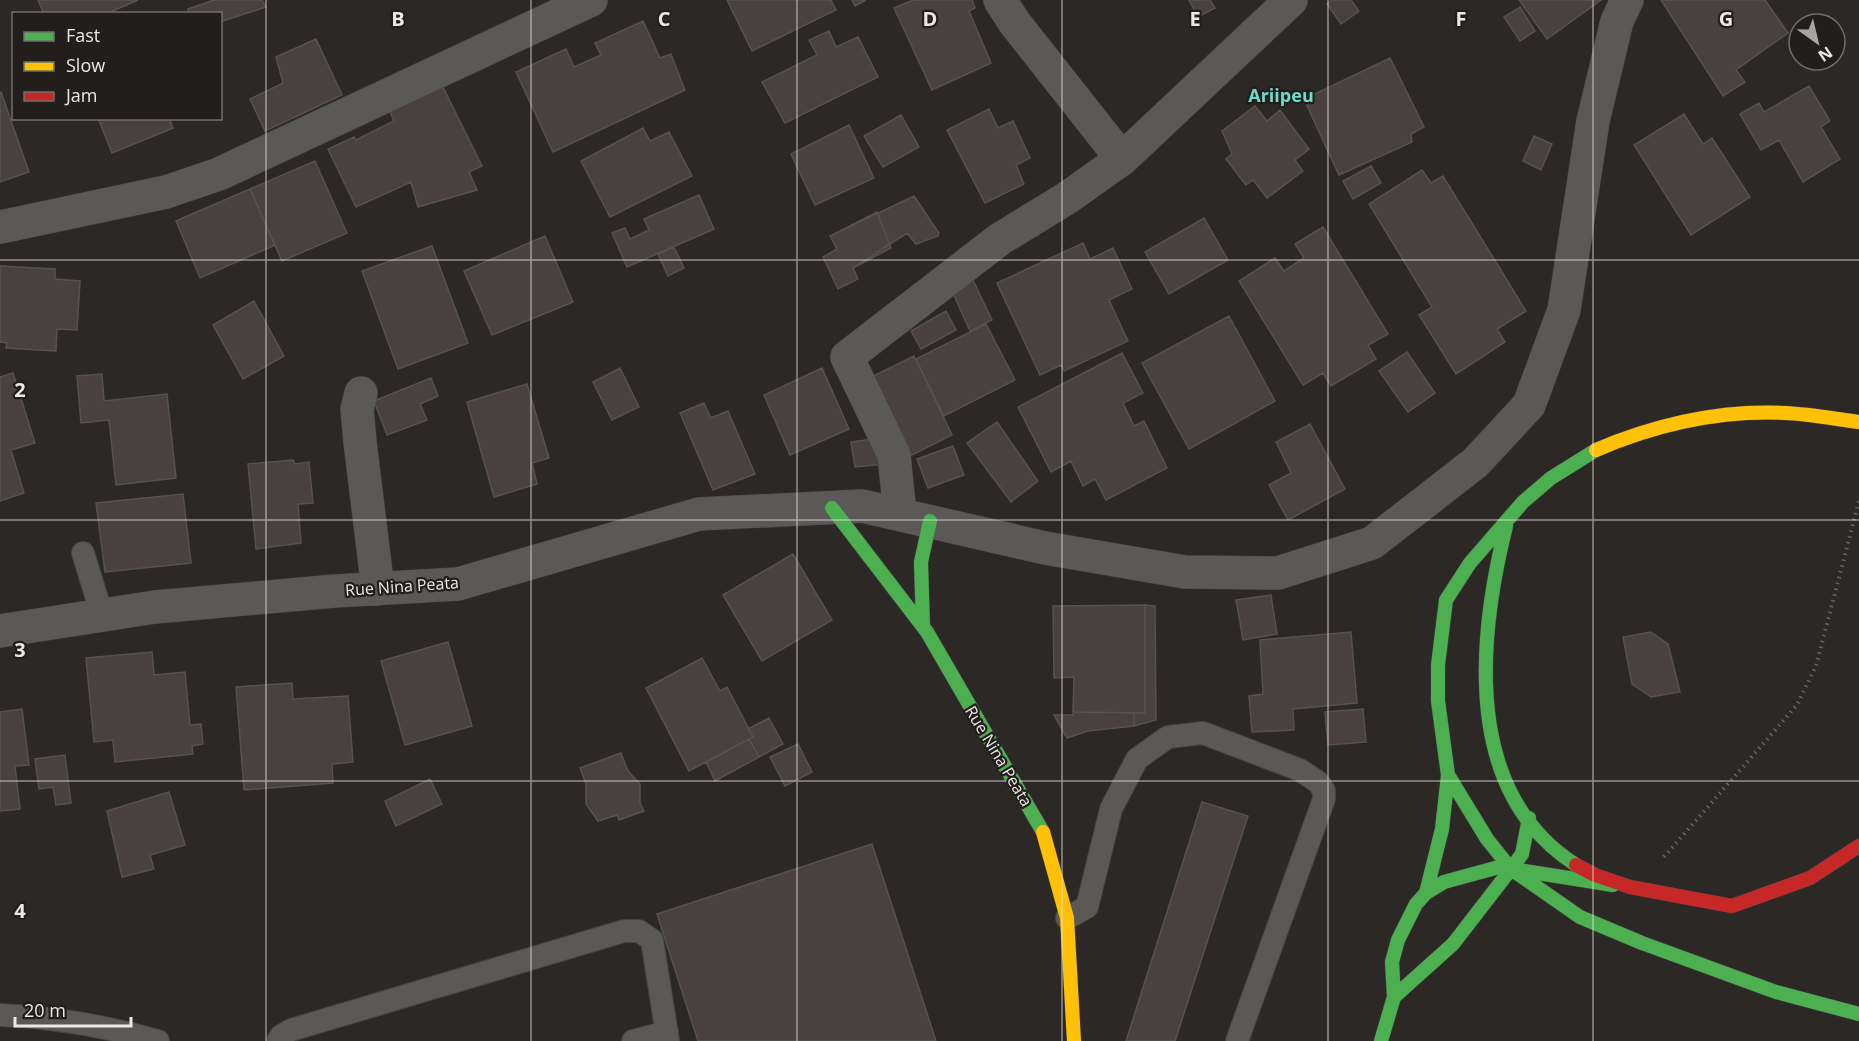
<svg xmlns="http://www.w3.org/2000/svg" width="1859" height="1041" viewBox="0 0 1859 1041" font-family="'Open Sans',sans-serif">
<rect width="100%" height="100%" fill="#2b2826"/>
<!-- building -->
<path fill="#494140" stroke="#555251" stroke-width="1.5" d="M38,0H138L106,14H44Z
M214,0H262L266,7L220,22V14H189L188,9Z
M727,0H831L836,10L752,51Z
M852,0H866L855,6Z
M913,0H972L975,8L969,11L991,63L932,90L894,8Z
M1189,0H1210L1215,8L1198,17Z
M1332,0H1351L1359,11L1341,24L1327,4Z
M1519,0H1601L1547,39Z
M1661,0H1765L1788,33L1736,70L1745,82L1723,96Z
M1520,7L1535,31L1520,41L1504,17Z
M643,21L660,58L671,54L685,90L553,152L516,72L566,49L574,67L601,55L595,43Z
M829,31L836,47L858,37L878,77L785,123L762,82L817,55L809,40Z
M316,39L342,95L265,131L250,99L283,83L276,57Z
M1390,58L1424,127L1411,134L1412,142L1339,175L1304,99Z
M1809,86L1830,121L1821,127L1840,159L1803,182L1779,140L1761,150L1740,114L1759,103L1764,112Z
M443,87L482,166L469,172L477,190L418,207L411,182L356,207L328,149L354,137L356,140L394,121L390,112Z
M1,92L29,172L0,182V93Z
M1255,106L1267,121L1280,110L1309,149L1295,160L1303,171L1267,198L1253,180L1246,185L1226,159L1232,154L1222,131Z
M989,109L998,128L1013,121L1030,158L1016,165L1024,184L985,203L947,130Z
M1684,114L1703,144L1712,138L1750,197L1691,235L1634,145Z
M901,115L919,147L883,167L864,136Z
M98,118H169L173,128L112,153Z
M849,125L874,178L815,205L791,154Z
M643,128L650,141L669,132L692,176L610,217L581,161Z
M1534,136L1552,144L1541,170L1523,161Z
M315,161L347,233L282,261L250,189Z
M1371,166L1381,183L1353,199L1343,181Z
M1422,170L1431,183L1443,176L1526,311L1497,329L1505,342L1456,374L1419,315L1432,307L1369,204Z
M250,189L275,245L200,278L176,221Z
M699,195L714,229L627,267L612,233L625,228L630,239L649,230L644,219Z
M914,196L939,233L938,236L916,244L907,233L853,268L858,279L838,289L823,257L837,249L830,236Z
M877,212L891,248L853,268L858,279L838,289L823,257L837,249L830,236Z
M1204,218L1228,260L1169,294L1145,252Z
M1323,227L1388,334L1368,345L1376,359L1331,386L1323,373L1303,385L1239,281L1275,258L1284,271L1304,258L1295,244Z
M545,236L573,302L492,335L464,271Z
M1083,243L1090,259L1113,248L1132,289L1109,300L1128,341L1064,371L1061,365L1040,375L997,283Z
M432,246L468,343L398,369L362,271Z
M674,247L684,268L668,276L658,254Z
M0,266L55,269V279L80,281L77,330L57,329L56,351L6,348L7,343L0,342Z
M971,276L992,320L970,331L950,286Z
M254,301L284,356L243,379L213,325Z
M946,311L956,330L921,349L911,331Z
M1229,316L1275,401L1189,449L1142,363Z
M986,324L1015,380L944,416L916,359Z
M1407,352L1435,393L1408,412L1379,371Z
M1122,353L1143,393L1123,403L1134,426L1144,421L1167,468L1106,500L1095,479L1083,486L1071,461L1051,472L1018,407Z
M914,356L952,435L906,458L867,379Z
M620,368L639,407L612,420L593,382Z
M822,368L849,429L790,455L764,395Z
M13,373L35,443L11,450L24,493L0,501V377Z
M102,374L104,401L167,394L176,478L116,485L109,420L81,423L77,376Z
M431,378L438,396L420,404L427,420L387,435L374,401Z
M527,384L549,458L532,463L537,484L494,497L467,402Z
M704,403L711,418L728,411L755,474L713,490L680,413Z
M997,422L1038,481L1011,502L967,443Z
M1310,424L1345,489L1288,520L1269,485L1291,473L1276,442Z
M882,438L885,464L855,467L851,442Z
M953,446L964,475L928,488L917,459Z
M293,460L295,464L309,462L313,503L298,504L301,543L256,549L248,464Z
M183,494L191,563L105,572L96,503Z
M793,554L832,620L762,661L723,595Z
M1271,595L1277,634L1243,640L1236,600Z
M1145,605V713L1073,712L1074,677L1054,678L1053,606Z
M1145,605L1155,606L1156,720L1134,726V713H1145Z
M1351,632L1357,703L1293,709L1294,730L1252,732L1249,696L1263,694L1260,640Z
M1651,632L1668,644L1680,692L1651,697L1632,684L1623,637Z
M448,642L472,726L405,745L381,661Z
M152,652L154,675L185,672L190,725L201,724L203,744L192,746L193,754L115,762L113,740L94,742L86,658Z
M702,658L720,691L727,687L753,737L689,771L646,688Z
M292,683L293,699L348,696L353,762L332,764L333,783L244,790L236,687Z
M22,709L29,765L15,766L20,809L0,811V712Z
M1363,709L1366,742L1328,745L1325,712Z
M1073,712L1134,713V726L1088,731L1067,738L1054,715H1073Z
M769,718L783,744L759,757L749,739L753,737L748,729Z
M749,739L759,757L715,781L706,762Z
M798,744L812,772L785,786L770,757Z
M621,753L628,771L640,784V803L644,811L619,820L617,815L598,821L586,804V784L580,768Z
M65,755L71,803L56,805L53,787L39,789L35,759Z
M430,779L442,804L396,826L385,801Z
M169,792L185,845L150,855L154,869L122,877L107,811Z
M1202,802L1248,816L1175,1041H1126Z
M872,844L936,1041H698L657,914Z"/>
<g fill="none" stroke-linecap="round" stroke-linejoin="round">
<!-- lane casing -->
<g stroke="#464443" stroke-width="24">
<path id="lane" d="M83,553L102,615
M1067,918L1087,907L1111,809L1137,759L1168,737L1203,733L1300,770L1318,782L1324,791V799L1237,1041
M0,1015C55,1017 105,1026 158,1041
M278,1041L281,1036L291,1030L624,931H639L652,940L668,1041
M633,1041L667,1032"/>
</g>
<!-- street casing -->
<g stroke="#464443" stroke-width="34">
<path id="street" d="M1000,0L1014,22L1122,159
M0,227L166,192L219,174L591,0
M361,393L357,409L360,442L378,589
M900,514L894,455L847,357L1000,239L1067,198L1122,159L1291,0
M0,631L155,607L335,591L458,584L699,514L862,506L1045,548L1185,572L1278,573L1372,543L1475,463L1529,405L1564,310L1593,121L1617,21L1627,0"/>
</g>
<!-- fast casing -->
<g stroke="#464443" stroke-width="15">
<path id="fast" d="M832,508L927,632L1043,832
M1506,526C1478,639 1462,792 1576,865
M923,626L921,562L930,521
M1448,775L1487,839L1511,869
M1511,869L1580,917L1642,943L1776,992L1859,1014
M1426,893L1442,829L1448,775L1438,701V665L1446,600L1470,563L1523,502L1551,478L1596,450
M1394,997L1453,944L1511,869L1522,854L1529,818
M1381,1041L1394,997L1392,962L1398,940L1416,904L1426,893L1444,882L1499,867L1613,885"/>
</g>
<!-- slow casing -->
<g stroke="#464443" stroke-width="15">
<path id="slow" d="M1596,450C1657,424 1719,410 1785,413C1810,414 1835,419 1859,422
M1043,832L1067,918L1074,1041"/>
</g>
<!-- jam casing -->
<g stroke="#464443" stroke-width="15">
<path id="jam" d="M1576,865L1595,875L1630,887L1732,906L1810,878L1859,846"/>
</g>
<!-- path -->
<path stroke="#666463" stroke-width="4" stroke-dasharray="1.5 4.5" stroke-linecap="butt" d="M1664,857L1797,705L1816,666L1859,501"/>
<!-- lane -->
<use href="#lane" stroke="#5b5858" stroke-width="22"/>
<!-- street -->
<use href="#street" stroke="#5b5858" stroke-width="33"/>
<!-- fast -->
<use href="#fast" stroke="#4caf50" stroke-width="14"/>
<!-- slow -->
<use href="#slow" stroke="#ffc107" stroke-width="14"/>
<!-- jam -->
<use href="#jam" stroke="#c62828" stroke-width="14"/>
</g>
<!-- grid -->
<path fill="none" stroke="#ebe8e6" stroke-width="1.5" stroke-opacity="0.55" d="M266,0V1041M531,0V1041M797,0V1041M1062,0V1041M1328,0V1041M1593,0V1041M0,260H1859M0,520H1859M0,781H1859"/>
<g text-anchor="middle" stroke-width="4.5" stroke-linejoin="round" paint-order="stroke">
<!-- street labels -->
<g font-size="16" fill="#ebe8e6" stroke="#221e1c">
<text transform="translate(402 586) rotate(-4)" y="6">Rue Nina Peata</text>
<text transform="translate(999 756) rotate(59)" y="6">Rue Nina Peata</text>
</g>
<!-- neighbourhood labels -->
<g font-size="18" font-weight="bold" fill="#71d9ca" stroke="#221e1c">
<text x="1281" y="102">Ariipeu</text>
</g>
</g>
<g font-size="20" text-anchor="middle" font-weight="bold" fill="#ebe8e6" stroke="#221e1c" stroke-width="4.5" stroke-linejoin="round" paint-order="stroke">
<text x="398" y="26">B</text>
<text x="664" y="26">C</text>
<text x="930" y="26">D</text>
<text x="1195" y="26">E</text>
<text x="1461" y="26">F</text>
<text x="1726" y="26">G</text>
<text x="20" y="397">2</text>
<text x="20" y="657">3</text>
<text x="20" y="918">4</text>
</g>
<!-- legend -->
<rect x="12" y="12" width="210" height="108" fill="#221e1c" stroke="#726f6d" stroke-width="1.5"/>
<rect x="24" y="32" width="30" height="9" fill="#4caf50" stroke="#726f6d" stroke-width="1.5"/>
<text x="66" y="42" font-size="18" fill="#ebe8e6">Fast</text>
<rect x="24" y="62" width="30" height="9" fill="#ffc107" stroke="#726f6d" stroke-width="1.5"/>
<text x="66" y="72" font-size="18" fill="#ebe8e6">Slow</text>
<rect x="24" y="92" width="30" height="9" fill="#c62828" stroke="#726f6d" stroke-width="1.5"/>
<text x="66" y="102" font-size="18" fill="#ebe8e6">Jam</text>
<!-- north arrow -->
<g transform="translate(1817 42) rotate(146)"><circle r="28" fill="#221e1c" stroke="#726f6d" stroke-width="1.5"/>
<path d="M0-4.5L10 22L0 15L-10 22Z" fill="#a8a5a3"/>
<text y="-9" font-size="16" font-weight="bold" text-anchor="middle" fill="#ebe8e6">N</text>
</g>
<!-- scale -->
<path d="M15 1017v9h116v-9" fill="none" stroke="#ebe8e6" stroke-width="3"/>
<text x="24" y="1017" font-size="18" fill="#ebe8e6" stroke="#221e1c" stroke-width="4.5" paint-order="stroke">20 m</text>
</svg>
